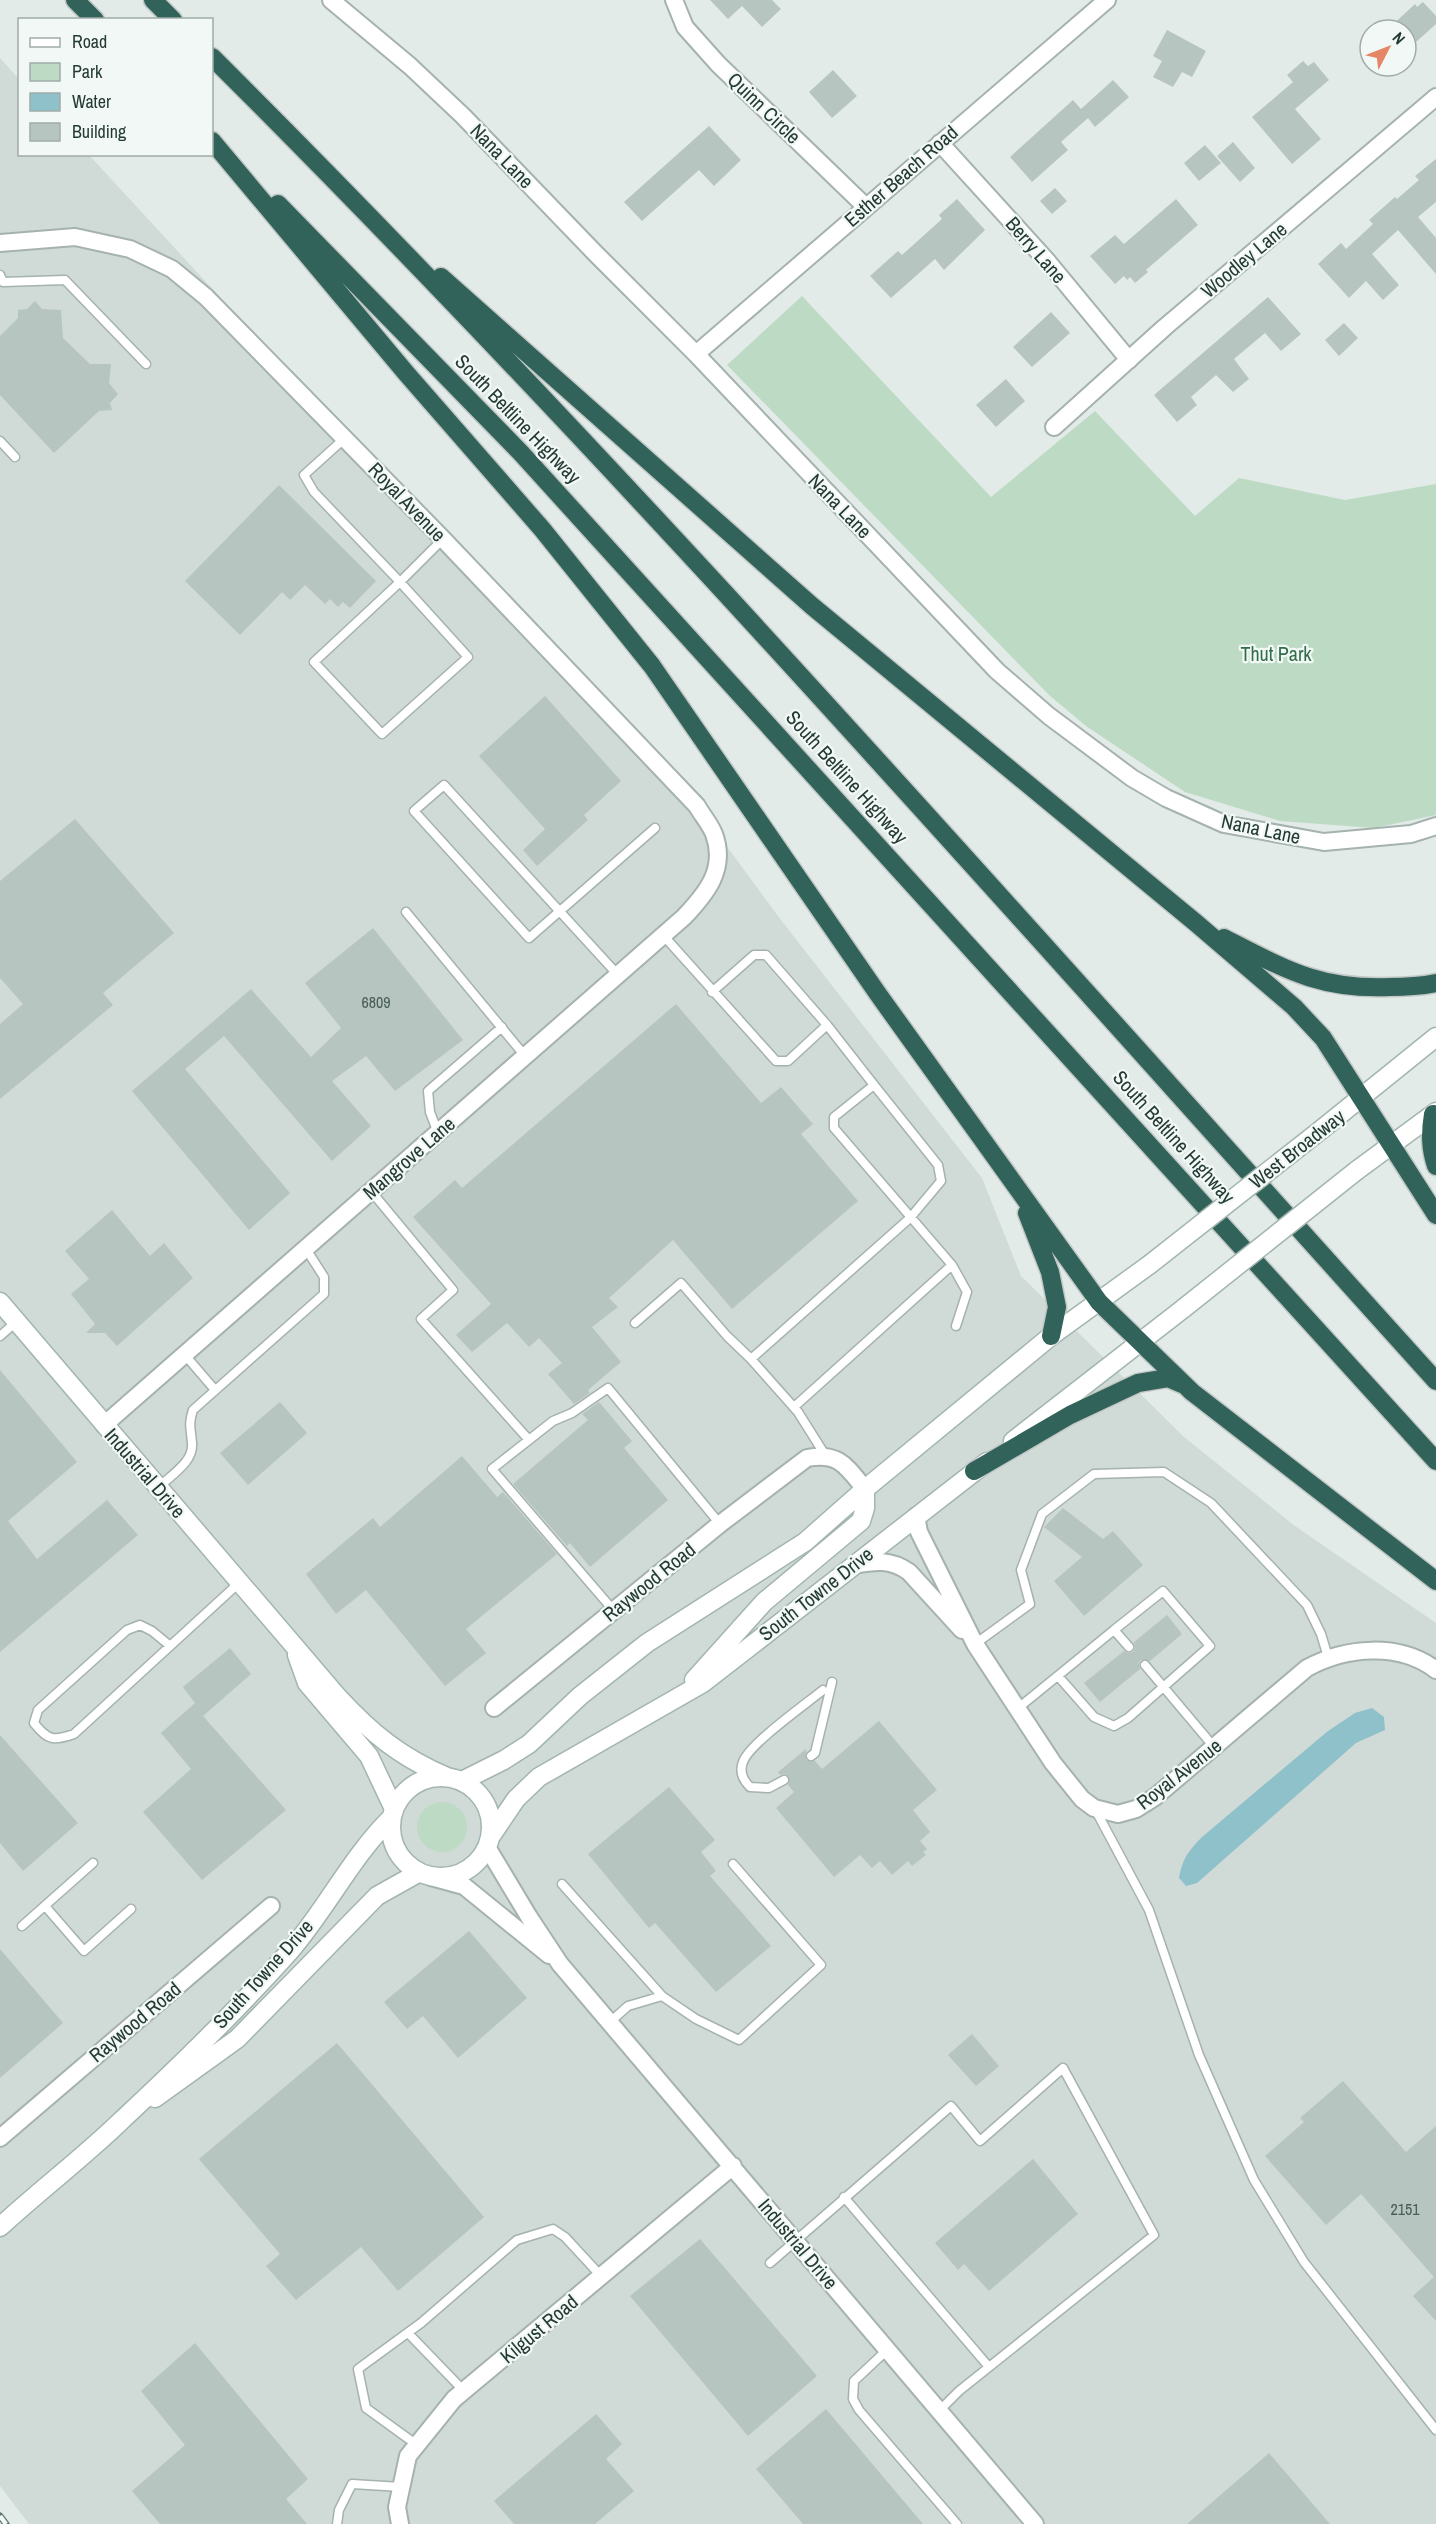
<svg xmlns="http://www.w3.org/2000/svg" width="1436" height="2524" viewBox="0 0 1436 2524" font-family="'Archivo Narrow',sans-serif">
<rect width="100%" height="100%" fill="#e2ebe7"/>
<!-- built -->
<path fill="#d0dad6" d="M0,58L19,79L20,154L89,155L443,539L697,806L781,920L982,1178L1021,1276L1184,1437L1295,1526L1436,1623V2524H29L0,2486Z"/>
<!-- green -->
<path fill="#bddac5" d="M802,296L991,497L1095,411L1195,516L1239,478L1345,500L1436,484V815L1374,828L1280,821L1185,792L1086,726L1049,695L727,365Z
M417 1827a25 25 0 1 1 50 0a25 25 0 1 1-50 0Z"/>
<!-- water -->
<path fill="#8fc1cb" d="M1372,1708L1384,1717L1385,1730L1356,1743L1197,1883L1186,1886L1179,1878C1182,1859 1189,1850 1202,1837L1328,1731L1355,1713Z"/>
<!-- building -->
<path fill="#b7c5c0" d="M710,0H772L781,9L762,27L742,6L728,19Z
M1423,2L1436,16V24L1416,42L1406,30H1387L1415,4L1417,7Z
M1167,30L1206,51L1192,77L1182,72L1173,87L1153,77L1162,61L1153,56Z
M1303,61L1308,66L1314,62L1329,80L1295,109L1321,139L1292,164L1252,117L1293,82L1287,75Z
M833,70L857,96L832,118L809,92Z
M1113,80L1129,97L1095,127L1088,118L1061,142L1068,150L1032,182L1010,157L1073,100L1081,109Z
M709,126L741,160L714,186L699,170L642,221L624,202Z
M1233,142L1255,168L1240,182L1217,156Z
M1205,145L1221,163L1199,181L1184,163Z
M1436,159V202L1418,217L1436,238V274L1398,230L1372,254L1399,285L1383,300L1366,281L1349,298L1318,264L1341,243L1346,249L1373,224L1369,220L1395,197L1397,199L1419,180L1415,176Z
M1055,188L1067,201L1052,214L1040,201Z
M957,199L985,230L944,270L935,259L891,298L870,276L898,251L902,255L942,219L939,215Z
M1176,199L1198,225L1146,270L1148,272L1135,283L1130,277L1127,280L1124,276L1115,284L1090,256L1115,235L1124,244Z
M1268,297L1301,334L1281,351L1265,333L1234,359L1249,379L1233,392L1216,375L1191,397L1197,405L1177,422L1154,395Z
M35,301L42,309L61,310L63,338L90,364H111L109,383L118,394L110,403L112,410L99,411L54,453L0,395V336L18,318V310L27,309Z
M1051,312L1070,333L1032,367L1013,347Z
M1344,323L1358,338L1339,356L1325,340Z
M1006,379L1025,401L996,427L976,405Z
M279,485L376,581L350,608L343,602L338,607L330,599L325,604L305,585L290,600L282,592L240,635L185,581Z
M545,696L621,781L584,815L588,820L537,866L523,850L545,829L479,756Z
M75,819L174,933L103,993L113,1005L0,1099V1024L23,1004L0,978V881Z
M373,928L463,1040L395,1091L366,1056L332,1081L371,1126L332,1161L224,1036L185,1069L290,1193L249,1230L132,1091L251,989L311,1057L341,1028L305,983Z
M676,1004L761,1103L781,1087L813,1124L801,1134L858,1201L732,1309L673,1240L609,1298L618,1307L592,1327L621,1362L588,1390L590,1393L574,1404L548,1374L562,1363L539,1338L529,1347L507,1323L472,1352L456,1335L491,1304L413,1217L455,1180L462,1188Z
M112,1210L150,1256L164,1243L193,1278L117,1346L105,1333H86L95,1324L71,1294L89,1279L65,1251Z
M0,1370L77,1462L8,1521L37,1559L107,1500L138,1535L0,1652Z
M280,1402L307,1433L248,1485L220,1453Z
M599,1402L632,1441L624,1448L668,1500L590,1567L570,1543L567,1546L513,1484L588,1420L582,1414Z
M462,1456L497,1497L503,1492L557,1554L466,1629L486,1653L445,1686L366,1590L336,1614L306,1574L373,1518L380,1527Z
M1063,1508L1103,1539L1113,1531L1143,1565L1084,1616L1054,1581L1082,1557L1044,1527Z
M1167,1615L1182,1634L1150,1661L1141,1660L1139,1663L1140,1669L1100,1702L1084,1683L1124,1651L1128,1653L1133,1652L1135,1648L1134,1642Z
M230,1648L251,1674L203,1716L286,1810L202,1880L143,1812L191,1769L161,1733L195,1703L183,1687Z
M879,1721L937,1790L913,1810L930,1832L920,1841L927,1849L923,1852L926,1855L912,1866L908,1861L892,1875L880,1861L872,1868L860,1855L834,1877L776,1808L794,1792L788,1785L789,1777L785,1774L780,1775L778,1772L806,1749V1760L815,1761L822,1769Z
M0,1735L78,1823L23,1871L0,1843Z
M669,1787L715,1840L701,1852L716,1871L710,1876L771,1946L716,1992L655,1923L649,1928L588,1854Z
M469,1931L527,1998L458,2058L423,2016L407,2029L384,2002Z
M0,1949L63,2023L0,2078Z
M972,2034L999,2066L976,2086L948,2055Z
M337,2043L484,2217L398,2291L361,2247L296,2300L266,2266L280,2254L199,2159Z
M1343,2081L1406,2152L1436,2126V2321L1413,2296L1434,2277L1361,2194L1326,2225L1265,2156L1304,2122L1300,2118Z
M1033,2159L1078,2214L989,2291L964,2264L958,2270L935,2243Z
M700,2239L817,2376L748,2436L630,2296Z
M195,2343L308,2479L286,2499L307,2524H160L132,2491L185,2445L141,2391Z
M826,2409L923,2524H803L756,2469Z
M596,2414L622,2444L606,2459L634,2491L595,2524H514L494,2501Z
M1269,2453L1330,2524H1187Z"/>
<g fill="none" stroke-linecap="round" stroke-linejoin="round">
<!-- lane casing -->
<g stroke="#a5b2ae" stroke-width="11">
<path id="lane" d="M0,275L3,282L65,280L146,364
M345,438L304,475L314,492L400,582L443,539
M0,441L15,457
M400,582L468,657L382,734L314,662Z
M406,912L525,1056
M663,935L776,1061H788L827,1025L874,1085L834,1117V1128L952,1265L967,1292L956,1326
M618,975L444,785L414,811L529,938L655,828
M712,992L754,955H766L827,1025
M438,1133L430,1112L428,1091L502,1027
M371,1191L453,1290L421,1319L529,1440
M635,1323L681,1283L727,1336L751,1359
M0,1336L16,1322
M185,1355L215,1390
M794,1407L952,1265
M825,1455L798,1412L751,1359L910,1218L941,1181L938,1165L874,1085
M159,1487C171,1475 194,1462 192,1443C191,1428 188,1425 193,1410L324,1294V1277L306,1249
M614,1611L492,1469L553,1421L572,1413L608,1388L720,1524
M975,1644L1030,1604L1021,1570L1042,1514L1094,1474L1164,1472L1211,1503L1307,1605L1321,1634L1328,1657
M169,1645L152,1631L140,1625L127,1630L38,1710L34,1723C48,1741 54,1741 74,1734L240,1582
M1145,1665L1214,1747
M1058,1676L1094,1717L1114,1726L1128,1718L1210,1646L1163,1591L1114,1630
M1017,1709L1114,1630L1129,1647
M811,1756L815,1753L832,1682
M784,1780L769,1788L750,1787C743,1780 739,1772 743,1762C749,1744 806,1704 823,1690
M1095,1809L1149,1910L1199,2055L1254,2180L1304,2262L1436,2430
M562,1884L662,1996
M45,1906L84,1951L131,1909
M22,1926L93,1863
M610,2022L628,2006L662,1996L696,2019L739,2040L821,1965L733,1864
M844,2197L989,2367
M770,2263L951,2106L980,2141L1063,2068L1154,2235L959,2391L939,2411
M408,2333L464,2391
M887,2350L854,2381L853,2399L859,2410L957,2524
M417,2445L366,2408L358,2369L421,2323L517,2240L553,2229L565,2237L601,2276
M337,2524L339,2510L352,2484L401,2487"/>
</g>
<!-- street casing -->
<g stroke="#a5b2ae" stroke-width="20">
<path id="street" d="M331,0L410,66L463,116L596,254L696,354L997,671L1049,716L1132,778L1166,798L1224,824L1324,842L1411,834L1436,826
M674,0L685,27L718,64L866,207
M940,143L1048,262L1129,360
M0,243L75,237L130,249L172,269L206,297L443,539L697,806C702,815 710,824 714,834C727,869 706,894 684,917L104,1425
M696,354L1107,0
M1054,427L1165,327L1436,97
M916,1516L919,1532L975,1644L1053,1763L1082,1799L1094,1808L1118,1814L1136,1809L1155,1797L1307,1668C1346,1647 1399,1642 1436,1670
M854,1565C875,1561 891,1559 909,1572L962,1630
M494,1708L720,1524L807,1458C839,1452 846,1466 865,1489
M487,1847L529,1917L560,1964L1035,2524
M431,1877L464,1886L549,1955
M0,2138L271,1906
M400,2524L397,2507L408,2456L454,2399L733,2166"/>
</g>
<!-- secondary casing -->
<g stroke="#a2b5ae" stroke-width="21">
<path id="secondary" d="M1322,1129L1436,1037
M1356,1171L1436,1112
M0,1302L337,1696C371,1733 400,1757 447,1777
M1013,1441L1184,1308
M297,1655L307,1683L369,1756L394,1809
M694,1680L764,1602L861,1521L865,1508V1489
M391 1827a50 50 0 1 1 100 0a50 50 0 1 1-100 0Z
M462,1781L504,1760L529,1744L580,1696L647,1643L805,1542L865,1489L1051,1336L1149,1265
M491,1836L516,1799L539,1777L703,1683L987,1462
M155,2098L237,2039L377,1896L418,1873
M0,2227C40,2190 84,2157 123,2119C180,2066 238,2009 290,1951C327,1908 352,1856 392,1817"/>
</g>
<!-- highway casing -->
<g stroke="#c2c8c6" stroke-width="21">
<path id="highway" d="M75,0L95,20
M153,0L173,20
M212,57C638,481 1033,935 1436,1381
M212,141L406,373L542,529L652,666L878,994L1099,1302L1192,1392L1436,1581
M278,204L521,453L1436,1461
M441,277L812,606L1196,923L1294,1007L1323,1038L1436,1215
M1224,938C1285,969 1319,990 1390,987C1405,987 1421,986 1436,983
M1433,1114C1430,1133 1430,1148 1436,1166
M1027,1213L1050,1272L1057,1307L1051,1336
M974,1471L1070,1415L1138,1383L1168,1378L1182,1384"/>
</g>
<!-- lane -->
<use href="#lane" stroke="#fff" stroke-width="8"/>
<!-- street -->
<use href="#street" stroke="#fff" stroke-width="16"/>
<!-- secondary -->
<use href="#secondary" stroke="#fff" stroke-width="18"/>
<!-- highway -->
<use href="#highway" stroke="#32635a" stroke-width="18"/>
<!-- rail casing -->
<g stroke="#5e756f" stroke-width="7">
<path id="rail" d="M0,2516L6,2524"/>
</g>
<!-- rail -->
<use href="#rail" stroke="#f2f8f5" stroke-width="4.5" stroke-dasharray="14" stroke-linecap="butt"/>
<!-- secondary-bridge casing -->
<g stroke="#a2b5ae" stroke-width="21" stroke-linecap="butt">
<path id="secondary-bridge" d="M1149,1265L1322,1129
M1184,1308L1356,1171"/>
</g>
<!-- secondary-bridge -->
<use href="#secondary-bridge" stroke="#fff" stroke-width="18"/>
</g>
<g text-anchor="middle" stroke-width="4.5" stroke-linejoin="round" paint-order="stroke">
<!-- number labels -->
<g font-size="16" fill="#495d57">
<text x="376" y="1008">6809</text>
<text x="1405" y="2215">2151</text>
</g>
<!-- street labels -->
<g font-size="20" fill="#243a34" stroke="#f2f8f5">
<text transform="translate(764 108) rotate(44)" y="7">Quinn Circle</text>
<text transform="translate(502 156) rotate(46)" y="7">Nana Lane</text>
<text transform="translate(901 176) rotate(-41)" y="7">Esther Beach Road</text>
<text transform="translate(1036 250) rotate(49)" y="7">Berry Lane</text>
<text transform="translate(1244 260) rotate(-40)" y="7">Woodley Lane</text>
<text transform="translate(518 419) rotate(46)" y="7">South Beltline Highway</text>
<text transform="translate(407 502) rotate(46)" y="7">Royal Avenue</text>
<text transform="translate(840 506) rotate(46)" y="7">Nana Lane</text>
<text transform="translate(847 777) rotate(48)" y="7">South Beltline Highway</text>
<text transform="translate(1261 829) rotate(12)" y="7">Nana Lane</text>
<text transform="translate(1174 1137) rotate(48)" y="7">South Beltline Highway</text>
<text transform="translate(1297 1149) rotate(-38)" y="7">West Broadway</text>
<text transform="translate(409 1158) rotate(-41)" y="7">Mangrove Lane</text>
<text transform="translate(145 1473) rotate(49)" y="7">Industrial Drive</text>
<text transform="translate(649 1582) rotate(-39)" y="7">Raywood Road</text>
<text transform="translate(816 1594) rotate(-38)" y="7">South Towne Drive</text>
<text transform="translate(1179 1774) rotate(-38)" y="7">Royal Avenue</text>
<text transform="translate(263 1974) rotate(-48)" y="7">South Towne Drive</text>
<text transform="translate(135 2022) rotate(-40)" y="7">Raywood Road</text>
<text transform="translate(798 2244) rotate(50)" y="7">Industrial Drive</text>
<text transform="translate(539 2329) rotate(-40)" y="7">Kilgust Road</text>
</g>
<!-- park labels -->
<g font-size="20" fill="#326d49" stroke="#f2f8f5">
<text x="1276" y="661">Thut Park</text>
</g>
</g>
<!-- legend -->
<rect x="18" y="18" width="195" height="138" fill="#f2f8f5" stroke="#a0aca8" stroke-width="1.5"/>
<rect x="30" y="38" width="30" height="9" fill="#ffffff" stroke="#a0aca8" stroke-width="1.5"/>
<text x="72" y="48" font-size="18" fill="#243a34">Road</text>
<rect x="30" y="63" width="30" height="18" fill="#bddac5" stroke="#a0aca8" stroke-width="1.5"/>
<text x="72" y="78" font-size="18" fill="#243a34">Park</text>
<rect x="30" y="93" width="30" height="18" fill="#8fc1cb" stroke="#a0aca8" stroke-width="1.5"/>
<text x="72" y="108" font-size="18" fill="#243a34">Water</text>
<rect x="30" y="123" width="30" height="18" fill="#b7c5c0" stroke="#a0aca8" stroke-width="1.5"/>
<text x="72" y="138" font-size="18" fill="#243a34">Building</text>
<!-- north arrow -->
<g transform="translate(1388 48) rotate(48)"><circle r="28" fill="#f2f8f5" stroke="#a0aca8" stroke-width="1.5"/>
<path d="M0-4.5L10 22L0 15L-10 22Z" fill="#e58666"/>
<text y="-9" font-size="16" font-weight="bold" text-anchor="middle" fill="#243a34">N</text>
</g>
</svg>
